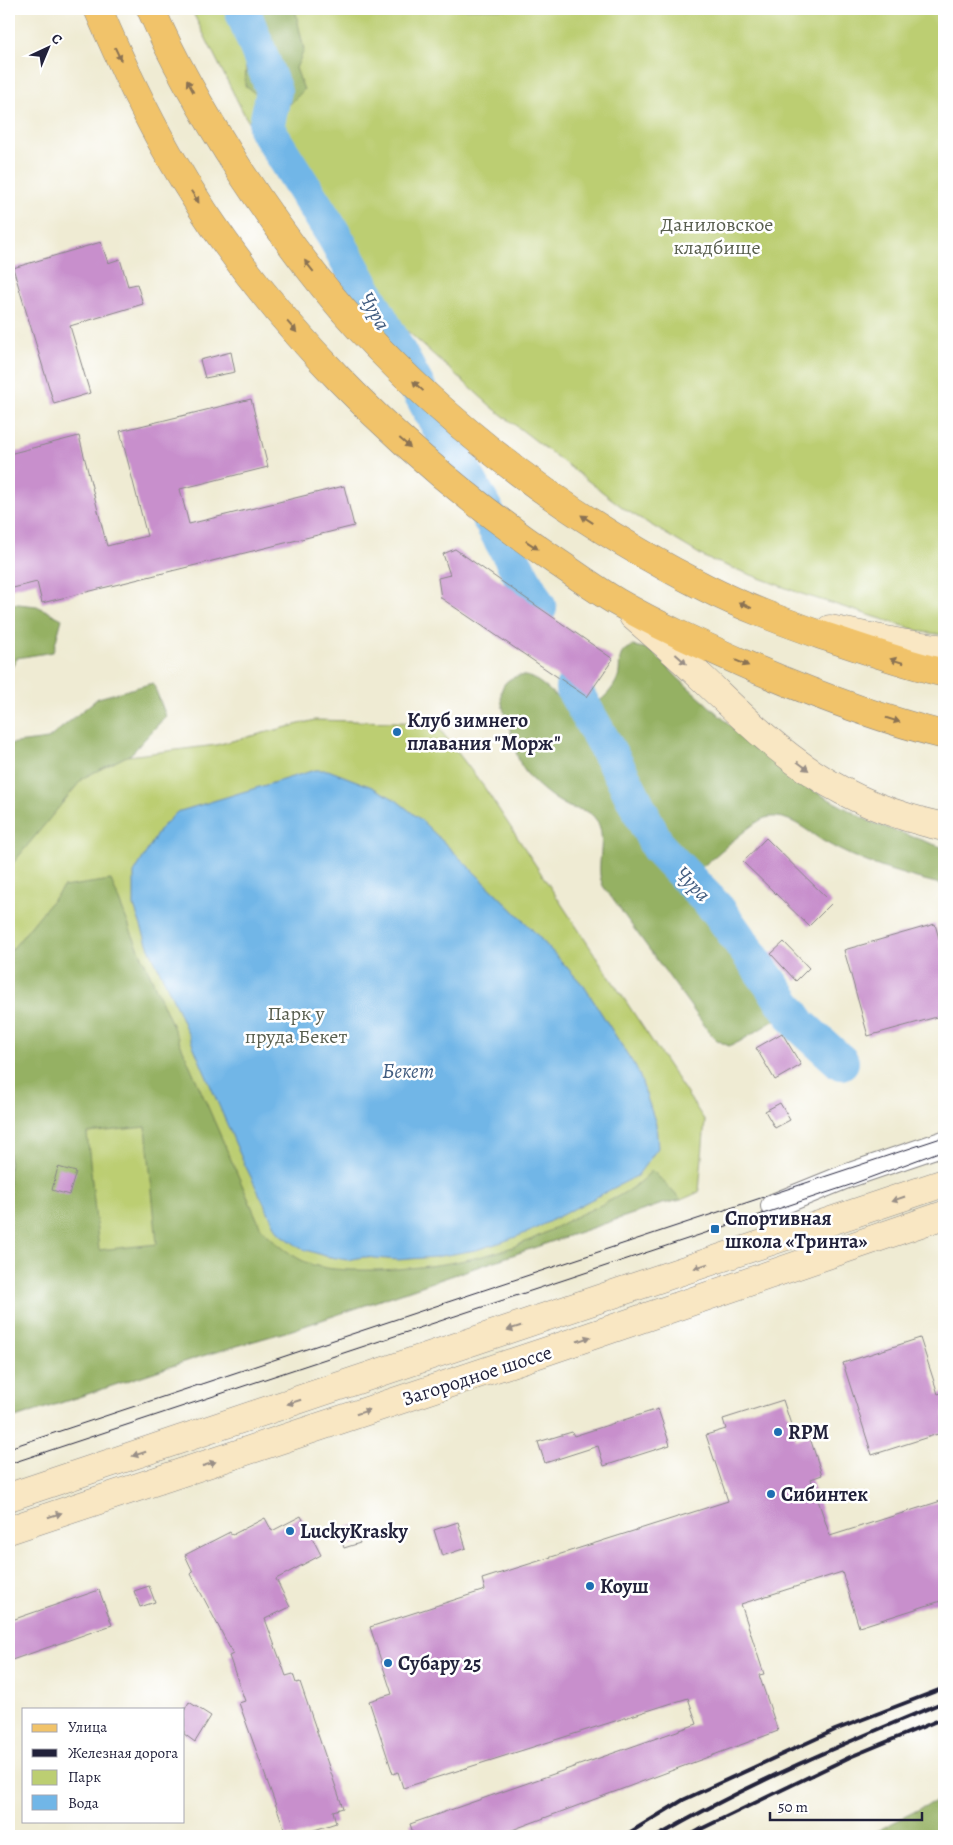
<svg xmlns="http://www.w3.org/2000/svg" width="953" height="1845" viewBox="0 0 953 1845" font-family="Alegreya,serif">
<rect width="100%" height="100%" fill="#fff"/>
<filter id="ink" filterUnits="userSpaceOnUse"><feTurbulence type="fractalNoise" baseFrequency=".02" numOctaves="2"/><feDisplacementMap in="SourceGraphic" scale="10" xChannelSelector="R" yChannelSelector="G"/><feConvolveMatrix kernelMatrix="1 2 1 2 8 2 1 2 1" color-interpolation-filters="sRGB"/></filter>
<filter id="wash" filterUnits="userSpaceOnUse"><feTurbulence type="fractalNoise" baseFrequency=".0096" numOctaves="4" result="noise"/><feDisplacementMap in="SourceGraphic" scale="20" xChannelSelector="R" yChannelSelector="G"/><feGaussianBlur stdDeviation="1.12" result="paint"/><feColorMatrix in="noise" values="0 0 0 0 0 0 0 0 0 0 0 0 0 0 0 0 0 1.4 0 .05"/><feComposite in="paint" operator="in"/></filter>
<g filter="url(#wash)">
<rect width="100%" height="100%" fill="#efebd3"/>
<!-- green -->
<path fill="#bcce72" stroke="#6f7856" d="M191,9H944V635L923,632L802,594L706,558L626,510L493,408L395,320L302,207L245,116Z
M315,720L435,723L484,787L705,1121L699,1192L681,1200L662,1204L292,1330L202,1356L9,1420V771L104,740L128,756L216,745Z"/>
<!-- forest -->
<path fill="#95b164" stroke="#5c6a50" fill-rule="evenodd" d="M227,9H295L304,50L296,68L304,90L287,107L260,97L245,86L246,66L242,44Z
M9,603L37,606L62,619L53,652L17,658L9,673Z
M632,646L645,648L655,654L679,679L749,742L803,785L871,822L944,848V885C903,875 860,863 823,841C807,831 787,812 765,818C752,822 715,857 702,867L700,873L703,884L790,1000L788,1012L739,1042L729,1046L718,1041L710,1033L603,886C602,882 600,879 600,875C598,857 608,831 593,816C587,809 577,810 569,807C561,803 553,798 547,793C537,785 527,776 521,765C515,753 514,741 510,729C506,714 491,688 512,678C535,667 553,699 571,706C589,715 612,694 618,677C621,669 617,660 623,652C625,650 630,648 632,646Z
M153,683L166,716L131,754L83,778L9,868V744L48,739L98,698Z
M111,880L131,931L261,1228C276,1243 292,1258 313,1265C333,1271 356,1270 377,1270C426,1268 472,1262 518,1245C539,1237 559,1225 579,1215C605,1203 633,1192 652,1170L681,1200L662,1204L292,1330L202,1356L9,1420V916L10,952L63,887ZM146,1127L157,1244L99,1250L87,1133Z
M944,1799V1836H867L931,1803Z"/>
<!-- water -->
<path fill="#71b6e7" stroke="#4a6c91" d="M315,770H328L372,787L396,800L421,820L528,925L584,986L638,1071L656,1124L658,1148L637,1176L529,1232L502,1242L476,1250L435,1257L398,1260L364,1257L347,1260L325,1256L300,1248L278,1232L242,1159L173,999L148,946L134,906V873L160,829L177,812Z"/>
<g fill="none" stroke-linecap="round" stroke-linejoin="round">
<!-- river -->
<path stroke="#71b6e7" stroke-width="36" d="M242,9L274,91L266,128L335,237L539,608
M573,688L625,781L658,847L718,910L800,1025L841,1062"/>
</g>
<g id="blocks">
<!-- building -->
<path fill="#c88fcc" d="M101,242L108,263L120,259L128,286L137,284L143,304L70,326L90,393L54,404L13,268Z
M231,352L235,372L205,378L200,360Z
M251,399L268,467L180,489L189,524L344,486L354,526L42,603L37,582L9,589V454L79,436L107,546L147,536L120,431Z
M455,549L613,659L587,697L441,598L438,578L450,575L443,554Z
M766,838L832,903L809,926L743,862Z
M935,924L944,957V1015L868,1036L844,950Z
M784,942L809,968L796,981L771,954Z
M782,1033L801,1065L775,1080L756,1048Z
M780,1103L790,1120L775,1128L765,1111Z
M58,1167L76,1172L69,1195L52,1190Z
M920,1338L938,1394L944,1392V1432L872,1455L843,1363Z
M783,1400L796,1440L809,1435L822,1475L811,1479L830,1536L944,1500V1600L859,1627L842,1572L741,1604L764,1674L759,1675L778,1731L496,1836H414L410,1824L697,1724L688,1698L403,1788L398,1772L393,1774L369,1701L392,1694L370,1627L485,1590L482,1579L728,1501L706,1435L726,1429L723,1419Z
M658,1409L670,1445L604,1466L598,1446L545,1463L538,1442L572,1432L574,1436Z
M301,1516L321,1555L276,1579L290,1607L265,1619L286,1676L293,1674L296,1683L300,1682L343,1808L333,1811L336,1823L296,1836H287L239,1703L245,1701L229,1656L233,1654L191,1574L193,1572L185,1555L230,1532L232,1535L265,1518L272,1531Z
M458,1522L466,1548L442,1556L434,1530Z
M354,1525L360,1543L344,1548L338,1530Z
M149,1586L155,1602L140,1607L134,1591Z
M99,1590L112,1625L9,1661V1621Z
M189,1702L211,1716L195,1742L184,1734V1711Z"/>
</g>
</g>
<g filter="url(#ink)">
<use href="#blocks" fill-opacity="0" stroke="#888687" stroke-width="1"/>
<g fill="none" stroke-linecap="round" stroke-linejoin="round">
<!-- street casing -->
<g stroke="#888687" stroke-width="26">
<path id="street" d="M773,1206L847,1176L944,1143"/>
</g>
<!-- secondary casing -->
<g stroke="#888687" stroke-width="29">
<path id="secondary" d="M633,616C656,636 679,656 701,677C737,711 772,747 814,774C853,800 899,817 944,827
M830,629L906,644L944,649
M9,1497L944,1183
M9,1530L550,1350L944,1215"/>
</g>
<!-- primary casing -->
<g stroke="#888687" stroke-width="29">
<path id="primary" d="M98,9C119,58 142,108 169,155C261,316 402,456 554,560C575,574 595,589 617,602C662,628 711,649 758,670C819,696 880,719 944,735
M151,9C175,66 208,121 242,174C277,227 316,281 359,328C458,435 577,523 706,588C743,607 782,621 821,635C862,649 902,663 944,673"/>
</g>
<!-- street -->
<use href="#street" stroke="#fff" stroke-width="24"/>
<!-- secondary -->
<use href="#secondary" stroke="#f9e7c3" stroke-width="28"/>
<!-- primary -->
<use href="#primary" stroke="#f1c36a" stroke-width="28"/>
<!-- tram -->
<path stroke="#22223b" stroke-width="1" d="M9,1448L944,1137
M9,1464L850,1185L944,1150"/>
<!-- rail -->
<path stroke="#22223b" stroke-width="4" d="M624,1836L683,1800L835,1730L944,1688
M658,1836C749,1783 847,1742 944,1702
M689,1836L703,1828L850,1757L944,1718"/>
</g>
<!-- one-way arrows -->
<defs><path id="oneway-solid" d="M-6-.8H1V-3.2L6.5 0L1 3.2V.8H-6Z" transform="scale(1.25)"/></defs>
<g fill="#8a7252">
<use href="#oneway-solid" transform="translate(118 54) rotate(65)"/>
<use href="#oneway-solid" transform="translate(190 86) rotate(-118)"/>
<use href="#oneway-solid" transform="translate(195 197) rotate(57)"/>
<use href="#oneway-solid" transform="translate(309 266) rotate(-128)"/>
<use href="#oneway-solid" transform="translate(292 327) rotate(49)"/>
<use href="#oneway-solid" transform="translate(418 386) rotate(-137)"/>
<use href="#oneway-solid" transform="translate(405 443) rotate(41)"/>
<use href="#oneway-solid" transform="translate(587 519) rotate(-147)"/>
<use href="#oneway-solid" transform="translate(532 545) rotate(34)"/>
<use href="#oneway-solid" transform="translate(745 605) rotate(-156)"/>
<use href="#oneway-solid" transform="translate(897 661) rotate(-163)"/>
<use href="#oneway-solid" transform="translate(742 663) rotate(23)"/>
<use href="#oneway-solid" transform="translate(893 720) rotate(18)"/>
</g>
<g fill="#988e86">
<use href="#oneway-solid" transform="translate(681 659) rotate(42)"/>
<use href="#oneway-solid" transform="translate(803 766) rotate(37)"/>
<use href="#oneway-solid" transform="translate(898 1199) rotate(161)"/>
<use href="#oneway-solid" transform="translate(701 1266) rotate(162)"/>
<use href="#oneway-solid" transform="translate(514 1328) rotate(162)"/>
<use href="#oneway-solid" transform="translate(584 1339) rotate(-19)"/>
<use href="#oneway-solid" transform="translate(294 1402) rotate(162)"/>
<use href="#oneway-solid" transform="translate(363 1412) rotate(-18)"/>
<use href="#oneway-solid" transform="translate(139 1454) rotate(162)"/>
<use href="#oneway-solid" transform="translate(209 1464) rotate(-18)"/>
<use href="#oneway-solid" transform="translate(55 1515) rotate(-18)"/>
</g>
</g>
<!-- markers -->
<g fill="#1f6fb2" stroke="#fff" stroke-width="2">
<circle cx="397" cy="732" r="5"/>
<rect x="710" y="1224" width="10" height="10" rx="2.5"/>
<circle cx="778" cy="1432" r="5"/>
<circle cx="771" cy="1494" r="5"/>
<circle cx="290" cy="1531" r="5"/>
<circle cx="590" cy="1586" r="5"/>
<circle cx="388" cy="1663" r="5"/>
</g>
<g text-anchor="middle" stroke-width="5" stroke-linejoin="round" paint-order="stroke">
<!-- park labels -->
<g font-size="20" fill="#585e4e" stroke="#fff">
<text x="717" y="231">Даниловское<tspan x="717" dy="23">кладбище</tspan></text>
<text x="296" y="1020">Парк у<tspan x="296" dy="23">пруда Бекет</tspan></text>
</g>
<!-- poi labels -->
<g font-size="20" font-weight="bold" fill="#22223b" stroke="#fff" text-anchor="start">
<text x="407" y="727">Клуб зимнего<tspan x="407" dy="23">плавания "Морж"</tspan></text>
<text x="725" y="1225">Спортивная<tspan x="725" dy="23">школа «Тринта»</tspan></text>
<text x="788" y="1439">RPM</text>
<text x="781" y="1501">Сибинтек</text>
<text x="300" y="1538">LuckyKrasky</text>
<text x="600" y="1593">Коуш</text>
<text x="398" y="1670">Субару 25</text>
</g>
<!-- street labels -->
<g font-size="20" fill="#22223b" stroke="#fff">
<text transform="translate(477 1375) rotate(-18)" y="7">Загородное шоссе</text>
</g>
<!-- water labels -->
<g font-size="21" font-style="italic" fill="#425d80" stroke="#fff">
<text transform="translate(375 311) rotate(61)" y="7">Чура</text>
<text transform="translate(693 884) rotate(46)" y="7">Чура</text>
<text x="408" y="1078">Бекет</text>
</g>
</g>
<!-- margin -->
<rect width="953" height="1845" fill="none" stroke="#fff" stroke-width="30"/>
<!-- legend -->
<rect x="22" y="1708" width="162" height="115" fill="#ffffff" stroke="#a7a7b1"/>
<rect x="32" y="1724" width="25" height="8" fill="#f1c36a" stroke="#a7a7b1"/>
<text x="68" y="1732" font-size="15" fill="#22223b">Улица</text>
<rect x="32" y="1749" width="25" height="8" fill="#22223b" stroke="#a7a7b1"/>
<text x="68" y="1758" font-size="15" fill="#22223b">Железная дорога</text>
<rect x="32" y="1770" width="25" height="15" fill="#bcce72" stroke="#a7a7b1"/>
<text x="68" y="1782" font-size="15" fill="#22223b">Парк</text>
<rect x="32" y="1795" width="25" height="15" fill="#71b6e7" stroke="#a7a7b1"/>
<text x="68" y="1808" font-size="15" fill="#22223b">Вода</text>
<!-- north arrow -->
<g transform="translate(48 48) rotate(44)" stroke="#ffffff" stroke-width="4" paint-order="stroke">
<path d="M0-4L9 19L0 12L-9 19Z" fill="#22223b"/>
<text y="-8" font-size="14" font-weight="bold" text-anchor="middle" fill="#22223b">С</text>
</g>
<!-- scale -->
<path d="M770 1812v8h152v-8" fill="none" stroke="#22223b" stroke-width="2.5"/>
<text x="778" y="1812" font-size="15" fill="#22223b" stroke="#ffffff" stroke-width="4" paint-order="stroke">50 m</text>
</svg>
